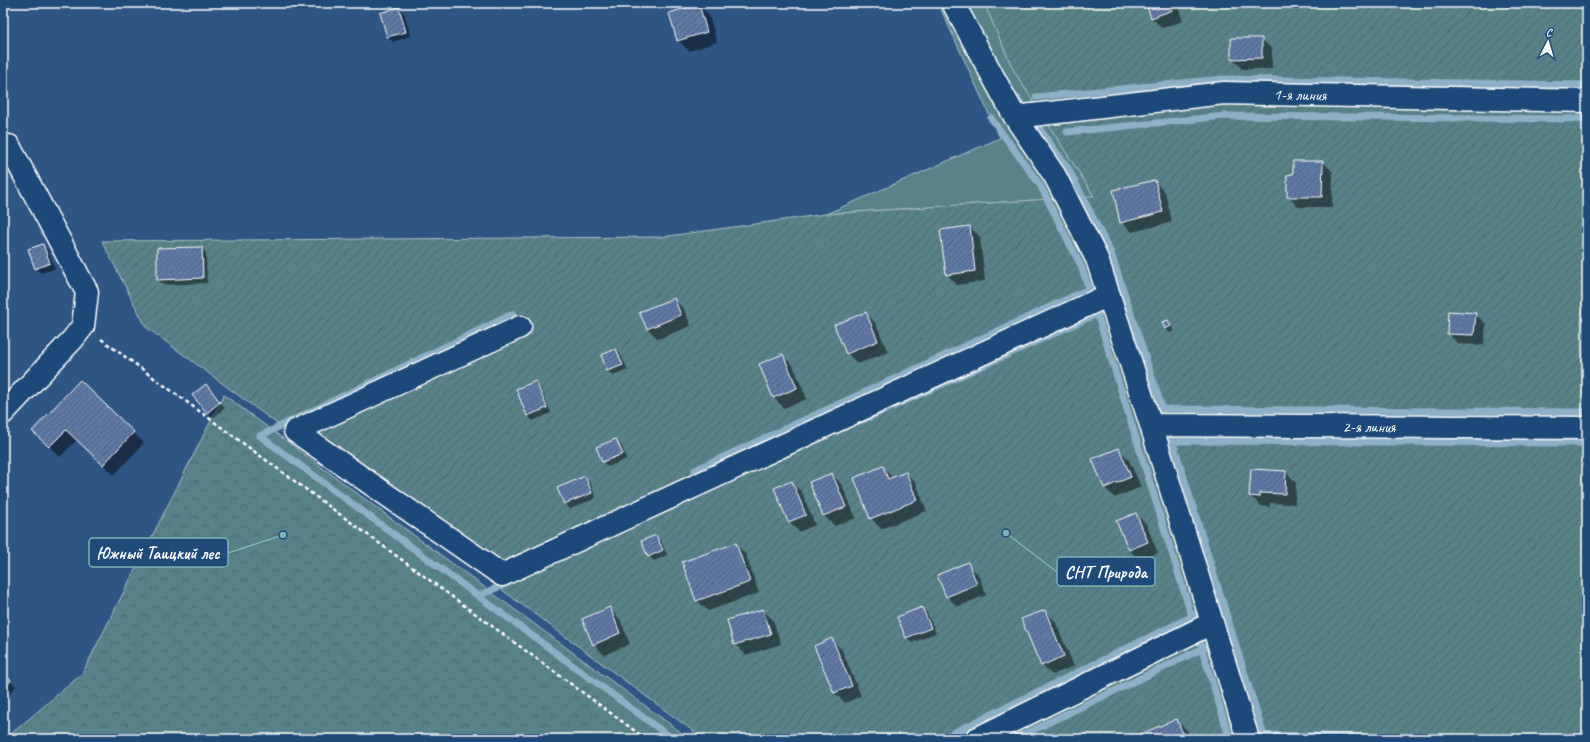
<svg xmlns="http://www.w3.org/2000/svg" width="1590" height="742" viewBox="0 0 1590 742" font-family="Caveat,sans-serif">
<defs>
<pattern id="forest-crowns" width="20" height="18" patternUnits="userSpaceOnUse"><rect width="20" height="18" fill="#598188"/><path d="M2 6a3 3 0 1 1 6 0M12 15a3 3 0 1 1 6 0" fill="none" stroke="#53696d"/></pattern>
<pattern id="garden-furrows" width="10" height="10" patternUnits="userSpaceOnUse"><rect width="10" height="10" fill="#598188"/><path d="M-1 1l2-2M0 10L10 0M9 11l2-2" fill="none" stroke="#53696d"/></pattern>
<pattern id="building-hatch" width="6" height="6" patternUnits="userSpaceOnUse"><rect width="6" height="6" fill="#5e78a5"/><path d="M-1 1l2-2M0 6l6-6M5 7l2-2" fill="none" stroke="#556278"/></pattern>
</defs>
<rect width="100%" height="100%" fill="#2f5585"/>
<filter id="ink" filterUnits="userSpaceOnUse"><feTurbulence type="fractalNoise" baseFrequency=".025" numOctaves="2"/><feDisplacementMap in="SourceGraphic" scale="8" xChannelSelector="R" yChannelSelector="G"/><feConvolveMatrix kernelMatrix="1 2 1 2 8 2 1 2 1" color-interpolation-filters="sRGB"/></filter>
<g filter="url(#ink)">
<!-- grass -->
<path fill="#598188" stroke="#acc0c4" d="M938,3H984L1014,71L1094,196L826,214L1000,138Z"/>
<!-- forest -->
<path fill="url(#forest-crowns)" stroke="#acc0c4" d="M224,395L690,739H5L82,674Z"/>
<!-- garden -->
<path fill="url(#garden-furrows)" stroke="#acc0c4" d="M984,3H1587V739H704L146,327L102,241L662,237L826,214L1094,196L1014,71Z"/>
<!-- shadow -->
<path fill="#0007" d="M61,3H80L65,7Z
M1147,3H1177L1183,21L1162,28L1151,17Z
M1452,3H1477V9L1457,8Z
M699,5L709,15L717,42L689,51L678,40Z
M399,8L404,13L411,36L393,42L388,37L381,13Z
M1261,39L1272,49V69H1242L1232,58Z
M1323,162L1333,172L1332,207H1298L1288,196Z
M1154,181L1165,192L1172,222L1132,232L1121,222Z
M970,227L980,237L985,281L957,285L947,274Z
M43,245L48,250L55,269L41,273L36,268Z
M201,248L206,253L207,283L164,285L158,280Z
M673,299L684,309L691,326L658,339L648,329L641,312Z
M866,313L876,324L888,352L858,364L847,353Z
M1475,314L1486,324L1484,345L1458,344L1448,333Z
M1168,321L1175,331L1170,333L1165,328Z
M616,350L621,355L628,370L613,376L608,371L602,356Z
M782,355L793,365L807,399L784,408L774,398L760,364Z
M80,382L144,443L114,475L77,440L60,457L33,431Z
M535,382L540,387L551,413L533,421L528,416L517,389Z
M210,390L225,408L213,418L194,395Z
M616,440L621,445L627,459L608,467L603,462L597,448Z
M1118,449L1129,460L1141,487L1115,498L1105,488Z
M882,467L893,478L906,473L916,483L927,511L881,529L871,518Z
M1286,472L1296,483L1295,504L1270,503V507L1261,506L1250,496Z
M832,474L842,485L856,518L835,526L824,516L810,483Z
M584,477L590,482L596,498L570,509L565,504L559,488Z
M791,482L802,492L815,525L799,532L789,521Z
M1136,514L1146,524L1158,553L1140,560L1129,550L1118,521Z
M656,536L661,541L667,555L654,561L649,556Z
M736,544L746,555L759,593L708,611L697,600Z
M967,564L978,574L986,595L957,607L947,596Z
M609,608L620,619L630,644L604,655L594,644Z
M922,608L927,613L936,633L912,643L907,638L898,618Z
M763,610L773,620L781,644L746,655L735,644Z
M1045,611L1055,621L1074,666L1052,675L1042,665Z
M832,640L842,650L861,696L845,703L835,693L815,646Z
M3,675L16,686L3,702Z
M1176,720L1187,730L1191,739H1141Z"/>
<g fill="none" stroke-linecap="round" stroke-linejoin="round">
<!-- stream -->
<path stroke="#8eafc4" stroke-width="7" d="M1036,97L1224,79L1587,85
M1018,99L1068,168L1111,253L1166,420L1265,739
M991,118L1040,185L1081,266L1093,300
M1067,132L1225,116L1587,119
M1096,310L1230,739
M513,314L260,436L673,739
M1159,409L1587,412
M863,420L1099,313
M1169,441L1587,443
M695,470L1091,288
M478,596L508,583
M1260,735L1461,739
M941,739L1195,615
M1014,739L1208,646"/>
</g>
<!-- building -->
<path fill="url(#building-hatch)" stroke="#fff" d="M1146,3H1170L1173,10L1151,18Z
M699,4L707,32L677,41L669,13Z
M399,7L406,32L387,37L380,13Z
M1231,38H1262V58L1231,59Z
M1293,161H1323L1322,197H1287V175L1293,174Z
M1155,180L1163,212L1120,223L1113,190Z
M970,226L975,271L946,275L940,230Z
M43,244L50,263L35,269L28,249Z
M202,247L203,278L157,280V248Z
M674,298L681,315L647,329L639,312Z
M1448,311L1476,313L1474,335L1447,334Z
M866,312L878,341L846,354L834,325Z
M1168,320L1171,326L1165,329L1162,322Z
M616,349L623,365L607,371L601,355Z
M783,354L797,388L773,398L759,364Z
M80,380L134,432L103,465L66,430L49,447L32,431Z
M536,381L547,408L527,416L516,389Z
M206,384L220,402L207,413L192,395Z
M616,439L623,454L602,462L596,447Z
M1119,448L1131,477L1104,488L1092,459Z
M883,466L888,479L906,472L917,500L870,519L854,478Z
M1251,469L1286,471L1285,494L1260,493V497L1249,496Z
M832,473L846,507L823,516L809,482Z
M585,476L592,493L564,504L557,488Z
M792,481L806,515L788,522L774,488Z
M1136,513L1148,542L1129,550L1116,521Z
M656,535L663,550L648,557L641,541Z
M736,543L750,582L696,601L682,562Z
M968,562L977,584L946,597L937,575Z
M610,607L620,633L593,645L582,619Z
M922,607L931,628L906,638L897,617Z
M763,609L771,634L734,645L727,620Z
M1045,610L1064,656L1041,666L1021,619Z
M832,638L852,686L834,693L814,646Z
M3,673L11,680L3,691Z
M1177,719L1185,739H1140L1138,735Z"/>
<g fill="none" stroke-linecap="round" stroke-linejoin="round">
<!-- minor casing -->
<g stroke="#fff" stroke-width="25">
<path id="minor" d="M953,3L1015,117L1055,176L1097,259L1151,425L1248,739
M1015,117L1224,93L1587,101
M520,327L295,431L502,575L1109,295
M3,413L73,339L83,326L87,292L9,146
M1151,425L1587,428
M976,739L1212,623"/>
</g>
<!-- path -->
<path stroke="#fff" stroke-width="2.5" stroke-dasharray="4 3" stroke-linecap="butt" d="M101,339L646,739"/>
<!-- minor -->
<use href="#minor" stroke="#1f4a7a" stroke-width="22"/>
</g>
</g>
<g text-anchor="middle" stroke-width="4" stroke-linejoin="round" paint-order="stroke">
<!-- street labels -->
<g font-size="16" fill="#fff" stroke="#1f4a7a">
<text transform="translate(1300 94) rotate(1)" y="6">1-я линия</text>
<text x="1369" y="432">2-я линия</text>
</g>
</g>
<!-- callouts -->
<path fill="none" stroke="#7bb4af" stroke-width="1.5" d="M283 535L228 553M1006 533L1057 572"/>
<g fill="#7bb4af" stroke="#1f4a7a" stroke-width="1.5">
<circle cx="283" cy="535" r="4"/>
<circle cx="1006" cy="533" r="4"/>
</g>
<g fill="#1f4a7a" stroke="#7bb4af" stroke-width="1.5">
<rect x="89" y="538" width="139" height="29" rx="4"/>
<rect x="1057" y="557" width="98" height="29" rx="4"/>
</g>
<g font-size="17" text-anchor="middle" font-weight="bold" fill="#fff">
<text x="158" y="559">Южный Таицкий лес</text>
<text x="1106" y="578">СНТ Природа</text>
</g>
<!-- margin -->
<rect width="1590" height="742" fill="none" stroke="#1f4a7a" stroke-width="16"/>
<rect x="8" y="8" width="1574" height="726" fill="none" stroke="#fff" stroke-width="1.5" filter="url(#ink)"/>
<!-- north arrow -->
<g transform="translate(1548 42) rotate(5)" stroke="#1f4a7a" stroke-width="3" paint-order="stroke">
<path d="M0-3L7 15L0 10L-7 15Z" fill="#ffffff"/>
<text y="-6" font-size="11" font-weight="bold" text-anchor="middle" fill="#ffffff">С</text>
</g>
</svg>
